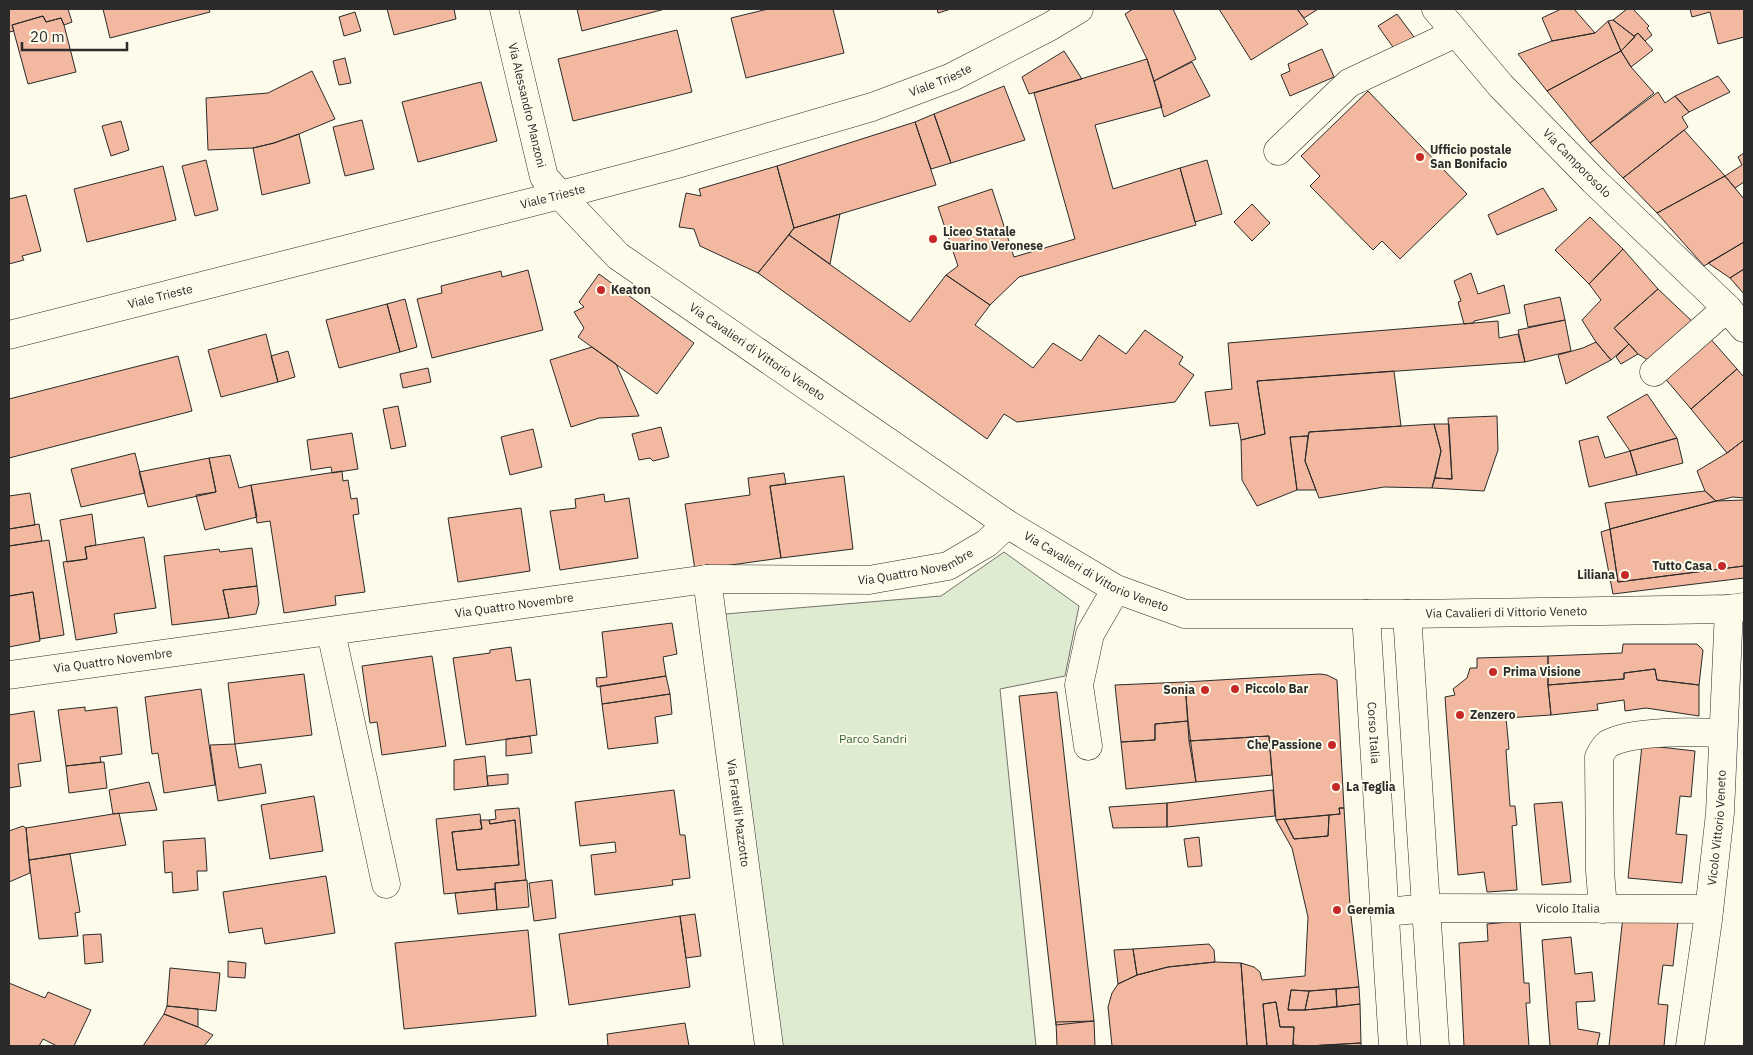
<svg xmlns="http://www.w3.org/2000/svg" width="1753" height="1055" viewBox="0 0 1753 1055" font-family="'IBM Plex Sans',sans-serif">
<rect width="100%" height="100%" fill="#fdfbea"/>
<!-- green -->
<path fill="#deebd1" stroke="#74746e" d="M1004,552L1079,606L1065,676L1000,689L1036,1046H778L725,614L941,596Z"/>
<!-- building -->
<path fill="#f2b8a0" stroke="#2b2b2b" d="M9,9H68L72,22L64,25L61,18L46,22L43,16L12,25L14,31L9,32Z
M103,9H209L210,12L110,38Z
M387,9H454L456,19L394,35Z
M577,9H665L582,31Z
M768,9H833L844,53L746,78L731,18Z
M937,9H951L938,13Z
M1133,9H1173L1196,59L1154,81L1147,59L1125,14Z
M1219,9H1297L1308,24L1251,60Z
M1297,9H1318L1304,18Z
M1561,9H1574L1595,33L1552,41L1542,18Z
M1627,9H1633L1649,26L1647,28L1652,35L1645,41L1638,33L1634,36L1613,20Z
M1690,9H1744V37L1718,44L1710,12L1692,17Z
M355,12L361,31L344,36L339,17Z
M1397,14L1417,41L1395,50L1378,26Z
M43,16L46,22L61,18L64,25L76,72L28,84L12,25Z
M1613,20L1635,37L1621,51L1608,21Z
M1608,21L1621,51L1547,91L1518,54L1552,41L1595,33Z
M677,30L692,92L573,121L558,59Z
M1638,33L1653,50L1631,67L1621,51Z
M1322,49L1334,77L1290,96L1281,75L1290,71L1288,64Z
M1064,51L1082,79L1029,94L1022,77Z
M1621,51L1631,67L1654,93L1590,143L1547,91Z
M345,58L351,83L339,85L333,61Z
M1147,59L1162,107L1095,125L1113,189L1180,168L1196,225L1019,277L990,305L946,275L958,266L938,207L992,189L1014,257L1075,239L1034,93Z
M1192,62L1210,96L1164,117L1154,81Z
M312,71L335,119L299,134L274,143L253,148L208,150L206,98L268,93Z
M1718,76L1730,92L1689,112L1675,96Z
M481,82L497,141L418,162L402,102Z
M1004,86L1025,140L951,163L934,114Z
M1368,91L1467,194L1400,259L1382,241L1373,250L1310,186L1320,176L1301,156Z
M1658,92L1665,103L1675,96L1689,112L1682,117L1688,127L1623,178L1590,143Z
M934,114L951,163L931,169L915,122Z
M362,120L374,169L345,176L333,127Z
M121,121L129,150L111,156L102,126Z
M915,122L936,185L794,228L777,166Z
M1684,130L1725,176L1657,213L1623,178Z
M299,134L310,183L262,195L253,148L274,143Z
M1744,153V182L1735,188L1725,176L1742,165L1738,157Z
M206,160L218,210L195,216L182,166Z
M1207,160L1222,214L1195,222L1180,168Z
M163,166L176,220L87,242L74,189Z
M777,166L794,228L758,273L700,246L694,229L679,227L686,193L701,196L699,189Z
M1725,176L1744,199V242L1704,266L1657,213Z
M1543,188L1557,210L1497,235L1488,215Z
M26,195L41,251L22,256L24,260L9,264V199Z
M1252,204L1270,223L1252,241L1234,222Z
M840,214L830,264L789,235L794,228Z
M1590,217L1623,249L1589,284L1555,250Z
M789,235L910,322L946,275L990,305L975,325L1033,368L1053,343L1081,361L1099,335L1126,354L1145,330L1183,357L1179,364L1194,375L1175,402L1017,422L1004,414L987,439L758,273Z
M1744,242V269L1730,278L1708,263Z
M1623,249L1658,289L1614,328L1629,344L1611,360L1596,342L1582,320L1601,300L1589,284Z
M1744,269V294L1730,278Z
M528,270L543,330L432,358L417,299L442,293L441,286L501,271L502,277Z
M1471,273L1478,294L1504,285L1510,313L1474,321V323L1464,324L1458,302L1461,301L1454,281Z
M599,274L694,343L657,394L578,337L584,328L574,312L584,307L579,302Z
M1658,289L1697,326L1651,362L1638,354L1614,328Z
M1560,297L1565,320L1528,327L1524,305Z
M405,299L417,347L400,352L387,304Z
M387,304L400,352L339,368L326,320Z
M1565,320L1571,351L1525,362L1518,330Z
M1498,321L1499,338L1518,334L1525,362L1257,381L1265,434L1241,440L1238,423L1210,426L1205,392L1232,389L1228,343Z
M266,334L278,382L221,397L208,350Z
M1708,336L1737,369L1691,409L1663,376Z
M1596,342L1611,360L1566,384L1558,355L1583,348Z
M1629,344L1638,354L1621,364L1616,357Z
M592,347L616,364L639,416L599,418L571,427L550,360Z
M288,351L295,377L278,382L271,356Z
M178,356L192,411L9,458V399Z
M428,368L431,382L403,388L400,374Z
M1737,369L1744,377V440L1727,453L1691,409Z
M1394,371L1401,426L1309,432L1308,436L1290,437L1297,490L1257,506L1242,480L1241,440L1265,434L1257,381Z
M1647,394L1677,438L1630,451L1607,417Z
M398,406L406,446L391,449L383,409Z
M1497,416L1498,450L1484,491L1432,488L1435,478L1452,479L1448,418Z
M1434,424L1441,451L1432,488L1384,487L1319,498L1305,461L1309,432Z
M1434,424H1449L1452,479L1435,478L1441,451Z
M661,427L669,457L653,461L650,458L639,460L632,434Z
M533,429L542,467L510,475L501,437Z
M352,433L358,469L332,473L331,467L311,470L307,440Z
M1308,436L1305,461L1316,490H1297L1290,437Z
M1598,436L1605,458L1630,451L1637,475L1589,487L1579,441Z
M1677,438L1683,463L1637,475L1630,451Z
M1744,440V498L1733,497L1716,501L1705,491L1697,471L1727,453Z
M135,453L145,493L81,507L71,469Z
M230,455L239,488L251,485L257,517L205,530L196,495L216,492L209,458Z
M209,458L216,492L148,507L139,472Z
M342,471L343,481L348,480L351,499L357,498L359,514L353,515L365,592L335,596L336,605L284,613L270,521L257,523L251,485Z
M784,473L786,484L770,486L781,558L695,570L685,504L750,495L748,478Z
M844,476L853,549L781,558L770,486Z
M1705,491L1716,501L1610,529L1605,503Z
M30,493L35,525L9,529V496Z
M604,494L605,502L629,498L638,558L560,570L550,511L576,508L575,499Z
M1744,500V566L1618,582L1610,529L1716,501Z
M521,508L530,571L458,582L448,518Z
M92,514L96,545L85,547L87,559L67,562L60,520Z
M39,524L42,541L9,546V529Z
M1610,529L1618,582L1744,566V578L1613,594L1601,532Z
M144,537L156,608L114,614L117,633L76,640L63,562L87,559L85,547Z
M49,540L64,635L40,639L33,592L9,596V546Z
M252,548L257,586L223,590L229,618L172,625L164,556L219,549L220,552Z
M257,586L259,603L256,614L229,618L223,590Z
M33,592L40,641L9,647V596Z
M672,623L677,654L663,657L666,676L597,687L596,678L607,677L602,632Z
M1623,644H1697L1703,650L1699,685L1657,680L1655,669L1624,673V679L1548,685V656L1622,653Z
M511,647L516,681L530,679L537,735L466,745L453,658L490,653V650Z
M432,656L446,746L382,755L377,722L370,723L362,666Z
M1548,656V685L1551,715L1506,718L1509,749L1506,750L1510,806H1515L1517,825L1512,826L1517,890L1487,892L1484,872L1458,875L1445,697L1455,695L1453,689L1467,678L1470,668H1477V658Z
M1655,669L1657,680L1699,685V716L1646,708L1625,711L1624,700L1597,704L1598,710L1551,715L1548,685L1624,679V673Z
M304,674L312,735L235,744L228,683Z
M1320,674L1327,675L1337,680L1344,808H1339L1340,814L1276,820L1269,736L1189,741L1185,682Z
M666,676L670,694L602,704L600,686Z
M1185,682L1188,721L1155,724V740L1121,742L1115,685Z
M201,689L215,785L164,793L158,753L152,754L145,697Z
M1057,692L1094,1021L1056,1025L1019,696Z
M670,694L672,714L655,717L658,743L608,749L602,704Z
M85,707V711L117,707L122,754L100,757L101,762L66,766L58,710Z
M34,711L41,761L18,764L21,786L9,788V715Z
M1188,721L1196,782L1126,789L1121,742L1155,740V724Z
M530,736L532,753L506,756V739Z
M1269,736L1272,775L1196,782L1189,741Z
M235,744L239,768L261,764L266,793L218,801L210,745Z
M1642,745L1695,751L1691,797L1680,796L1676,834L1687,835L1682,883L1628,878Z
M485,756L488,786L454,790V760Z
M104,762L107,788L69,793L66,766Z
M508,774V784L488,786L487,776Z
M149,782L157,810L113,814L109,790Z
M674,790L680,835H685L690,878L672,880L673,885L595,895L591,855L616,852L615,842L580,846L575,802Z
M1273,790L1275,816L1167,827V803Z
M314,796L323,851L270,859L261,805Z
M1562,802L1571,882L1542,885L1534,804Z
M1167,803V827L1113,828L1109,807Z
M519,808L526,880L495,883V889L444,894L436,819L480,814L482,829L452,832L457,870L519,865L515,820L490,824L489,820L496,819L495,810Z
M1339,808H1344L1350,907L1359,987L1309,991L1291,990L1288,1010H1305L1360,1004L1361,1043L1308,1046L1293,1045L1294,1027H1280L1276,1002L1263,1004L1267,1046H1247L1241,963L1254,967L1260,972L1262,980L1305,976L1308,917L1292,848L1276,820L1284,819L1294,839L1328,836L1329,815L1340,814Z
M119,813L126,845L29,860L26,828Z
M1329,815L1328,836L1294,839L1284,819Z
M480,820H489L490,824L515,820L519,865L457,870L452,832L482,829Z
M23,826L26,828L30,873L9,882V831Z
M1199,837L1202,866L1188,867L1184,839Z
M205,838L207,871H197L198,890L173,893L172,872L165,873L163,841Z
M70,854L80,912L75,913L78,936L39,939L29,860Z
M326,876L335,933L265,944L262,928L229,933L223,892Z
M527,880L529,907L497,910L495,883Z
M552,880L556,918L534,921L529,883Z
M495,889L497,910L458,914L455,893Z
M695,914L701,956L686,958L680,916Z
M680,916L690,987L569,1005L559,934Z
M1623,916L1678,922L1673,966L1663,965L1658,1004L1668,1005L1664,1046H1609Z
M1520,921L1524,983H1529L1530,1003H1526L1529,1046H1464L1459,943L1488,941L1487,924Z
M528,930L536,1016L404,1029L395,943Z
M101,934L103,962L85,964L83,935Z
M1571,937L1575,974L1592,972L1595,1001L1576,1002L1578,1029L1600,1033L1597,1046H1550L1542,940Z
M1209,944L1214,950L1215,962L1168,967L1137,975L1133,949Z
M1133,949L1137,975L1118,984L1114,950Z
M228,961L246,963L245,978L228,977Z
M1215,962L1241,963L1247,1046H1112L1108,1007L1112,993L1118,984L1137,975L1168,967Z
M170,968L220,973L216,1011L167,1006Z
M9,983L45,998L48,992L91,1010L74,1046H57L43,1039L39,1046H9Z
M1359,987L1360,1004L1337,1007L1336,989Z
M1336,989L1337,1007L1305,1010L1309,991Z
M1291,990L1309,991L1305,1010H1288Z
M1276,1002L1280,1027H1294L1293,1045L1300,1046H1267L1263,1004Z
M167,1006L198,1009V1027L164,1014Z
M164,1014L198,1027L213,1035L204,1046H143Z
M1094,1021L1095,1046H1057L1056,1022Z
M685,1023L689,1046H608L607,1034Z
M1361,1043V1046H1308Z"/>
<g fill="none" stroke-linecap="round" stroke-linejoin="round">
<!-- minor casing -->
<g stroke="#2b2b2b" stroke-width="29">
<g id="minor">
<path id="s1" d="M504,9L544,177L560,195L618,256L1007,524L1116,589L1185,614H1407L1729,609L1744,607"/>
<path id="s2" d="M1436,9L1501,86L1594,181L1727,308L1744,328"/>
<path d="M1278,151L1349,83L1456,33"/>
<path id="s3" d="M9,335L560,195L677,164L872,107L952,77L1049,27L1079,9"/>
<path d="M1654,372L1727,308"/>
<path id="s4" d="M707,579L769,1046"/>
<path id="s5" d="M1366,614L1393,1046"/>
<path d="M1407,614L1435,1046"/>
<path d="M331,632L386,884"/>
<path id="s6" d="M9,675L707,579L869,580L948,566L987,543L1007,524"/>
<path d="M1088,746L1079,685L1090,634L1116,589"/>
<path d="M1603,909L1600,871L1599,757C1601,753 1604,747 1608,744C1633,730 1693,732 1723,733"/>
<path id="s7" d="M1386,912L1428,908L1709,909"/>
<path id="s8" d="M1690,1046L1708,920L1720,813L1729,609"/>
</g>
</g>
<!-- minor -->
<use href="#minor" stroke="#fdfbea" stroke-width="28"/>
</g>
<!-- markers -->
<g fill="#c62828" stroke="#fdfbea" stroke-width="2">
<circle cx="1420" cy="157" r="5"/>
<circle cx="933" cy="239" r="5"/>
<circle cx="601" cy="290" r="5"/>
<circle cx="1722" cy="566" r="5"/>
<circle cx="1625" cy="575" r="5"/>
<circle cx="1493" cy="672" r="5"/>
<circle cx="1235" cy="689" r="5"/>
<circle cx="1205" cy="690" r="5"/>
<circle cx="1460" cy="715" r="5"/>
<circle cx="1332" cy="745" r="5"/>
<circle cx="1336" cy="787" r="5"/>
<circle cx="1337" cy="910" r="5"/>
</g>
<g text-anchor="middle" stroke-width="4" stroke-linejoin="round" paint-order="stroke">
<!-- street labels -->
<g font-size="12" fill="#2b2b2b" stroke="#fdfbea">
<text dy="4" stroke="none"><textPath href="#s3" startOffset="966">Viale Trieste</textPath></text>
<text dy="4" stroke="none"><textPath href="#s1" startOffset="99">Via Alessandro Manzoni</textPath></text>
<text dy="4" stroke="none"><textPath href="#s2" startOffset="209">Via Camporosolo</textPath></text>
<text dy="4" stroke="none"><textPath href="#s3" startOffset="561">Viale Trieste</textPath></text>
<text dy="4" stroke="none"><textPath href="#s3" startOffset="156">Viale Trieste</textPath></text>
<text dy="4" stroke="none"><textPath href="#s1" startOffset="450">Via Cavalieri di Vittorio Veneto</textPath></text>
<text dy="4" stroke="none"><textPath href="#s6" startOffset="915">Via Quattro Novembre</textPath></text>
<text dy="4" stroke="none"><textPath href="#s1" startOffset="855">Via Cavalieri di Vittorio Veneto</textPath></text>
<text dy="4" stroke="none"><textPath href="#s6" startOffset="510">Via Quattro Novembre</textPath></text>
<text dy="4" stroke="none"><textPath href="#s1" startOffset="1275">Via Cavalieri di Vittorio Veneto</textPath></text>
<text dy="4" stroke="none"><textPath href="#s6" startOffset="105">Via Quattro Novembre</textPath></text>
<text dy="4" stroke="none"><textPath href="#s5" startOffset="119">Corso Italia</textPath></text>
<text dy="4" stroke="none"><textPath href="#s4" startOffset="236">Via Fratelli Mazzotto</textPath></text>
<text dy="4" stroke="none"><textPath href="#s8" startOffset="220">Vicolo Vittorio Veneto</textPath></text>
<text dy="4" stroke="none"><textPath href="#s7" startOffset="182">Vicolo Italia</textPath></text>
</g>
<!-- poi labels -->
<g font-size="12" font-weight="bold" fill="#2b2b2b" stroke="#fdfbea" text-anchor="start">
<text x="1430" y="154">Ufficio postale<tspan x="1430" dy="14">San Bonifacio</tspan></text>
<text x="943" y="236">Liceo Statale<tspan x="943" dy="14">Guarino Veronese</tspan></text>
<text x="611" y="294">Keaton</text>
<text x="1712" y="570" text-anchor="end">Tutto Casa</text>
<text x="1615" y="579" text-anchor="end">Liliana</text>
<text x="1503" y="676">Prima Visione</text>
<text x="1245" y="693">Piccolo Bar</text>
<text x="1195" y="694" text-anchor="end">Sonia</text>
<text x="1470" y="719">Zenzero</text>
<text x="1322" y="749" text-anchor="end">Che Passione</text>
<text x="1346" y="791">La Teglia</text>
<text x="1347" y="914">Geremia</text>
</g>
<!-- park labels -->
<g font-size="12" fill="#34623c" stroke="#fdfbea">
<text x="873" y="743">Parco Sandri</text>
</g>
</g>
<!-- border -->
<rect width="1753" height="1055" fill="none" stroke="#2b2b2b" stroke-width="20"/>
<!-- scale -->
<path d="M22 42v8h105v-8" fill="none" stroke="#2b2b2b" stroke-width="2.5"/>
<text x="30" y="42" font-size="15" fill="#2b2b2b" stroke="#fdfbea" stroke-width="4" paint-order="stroke">20 m</text>
</svg>
